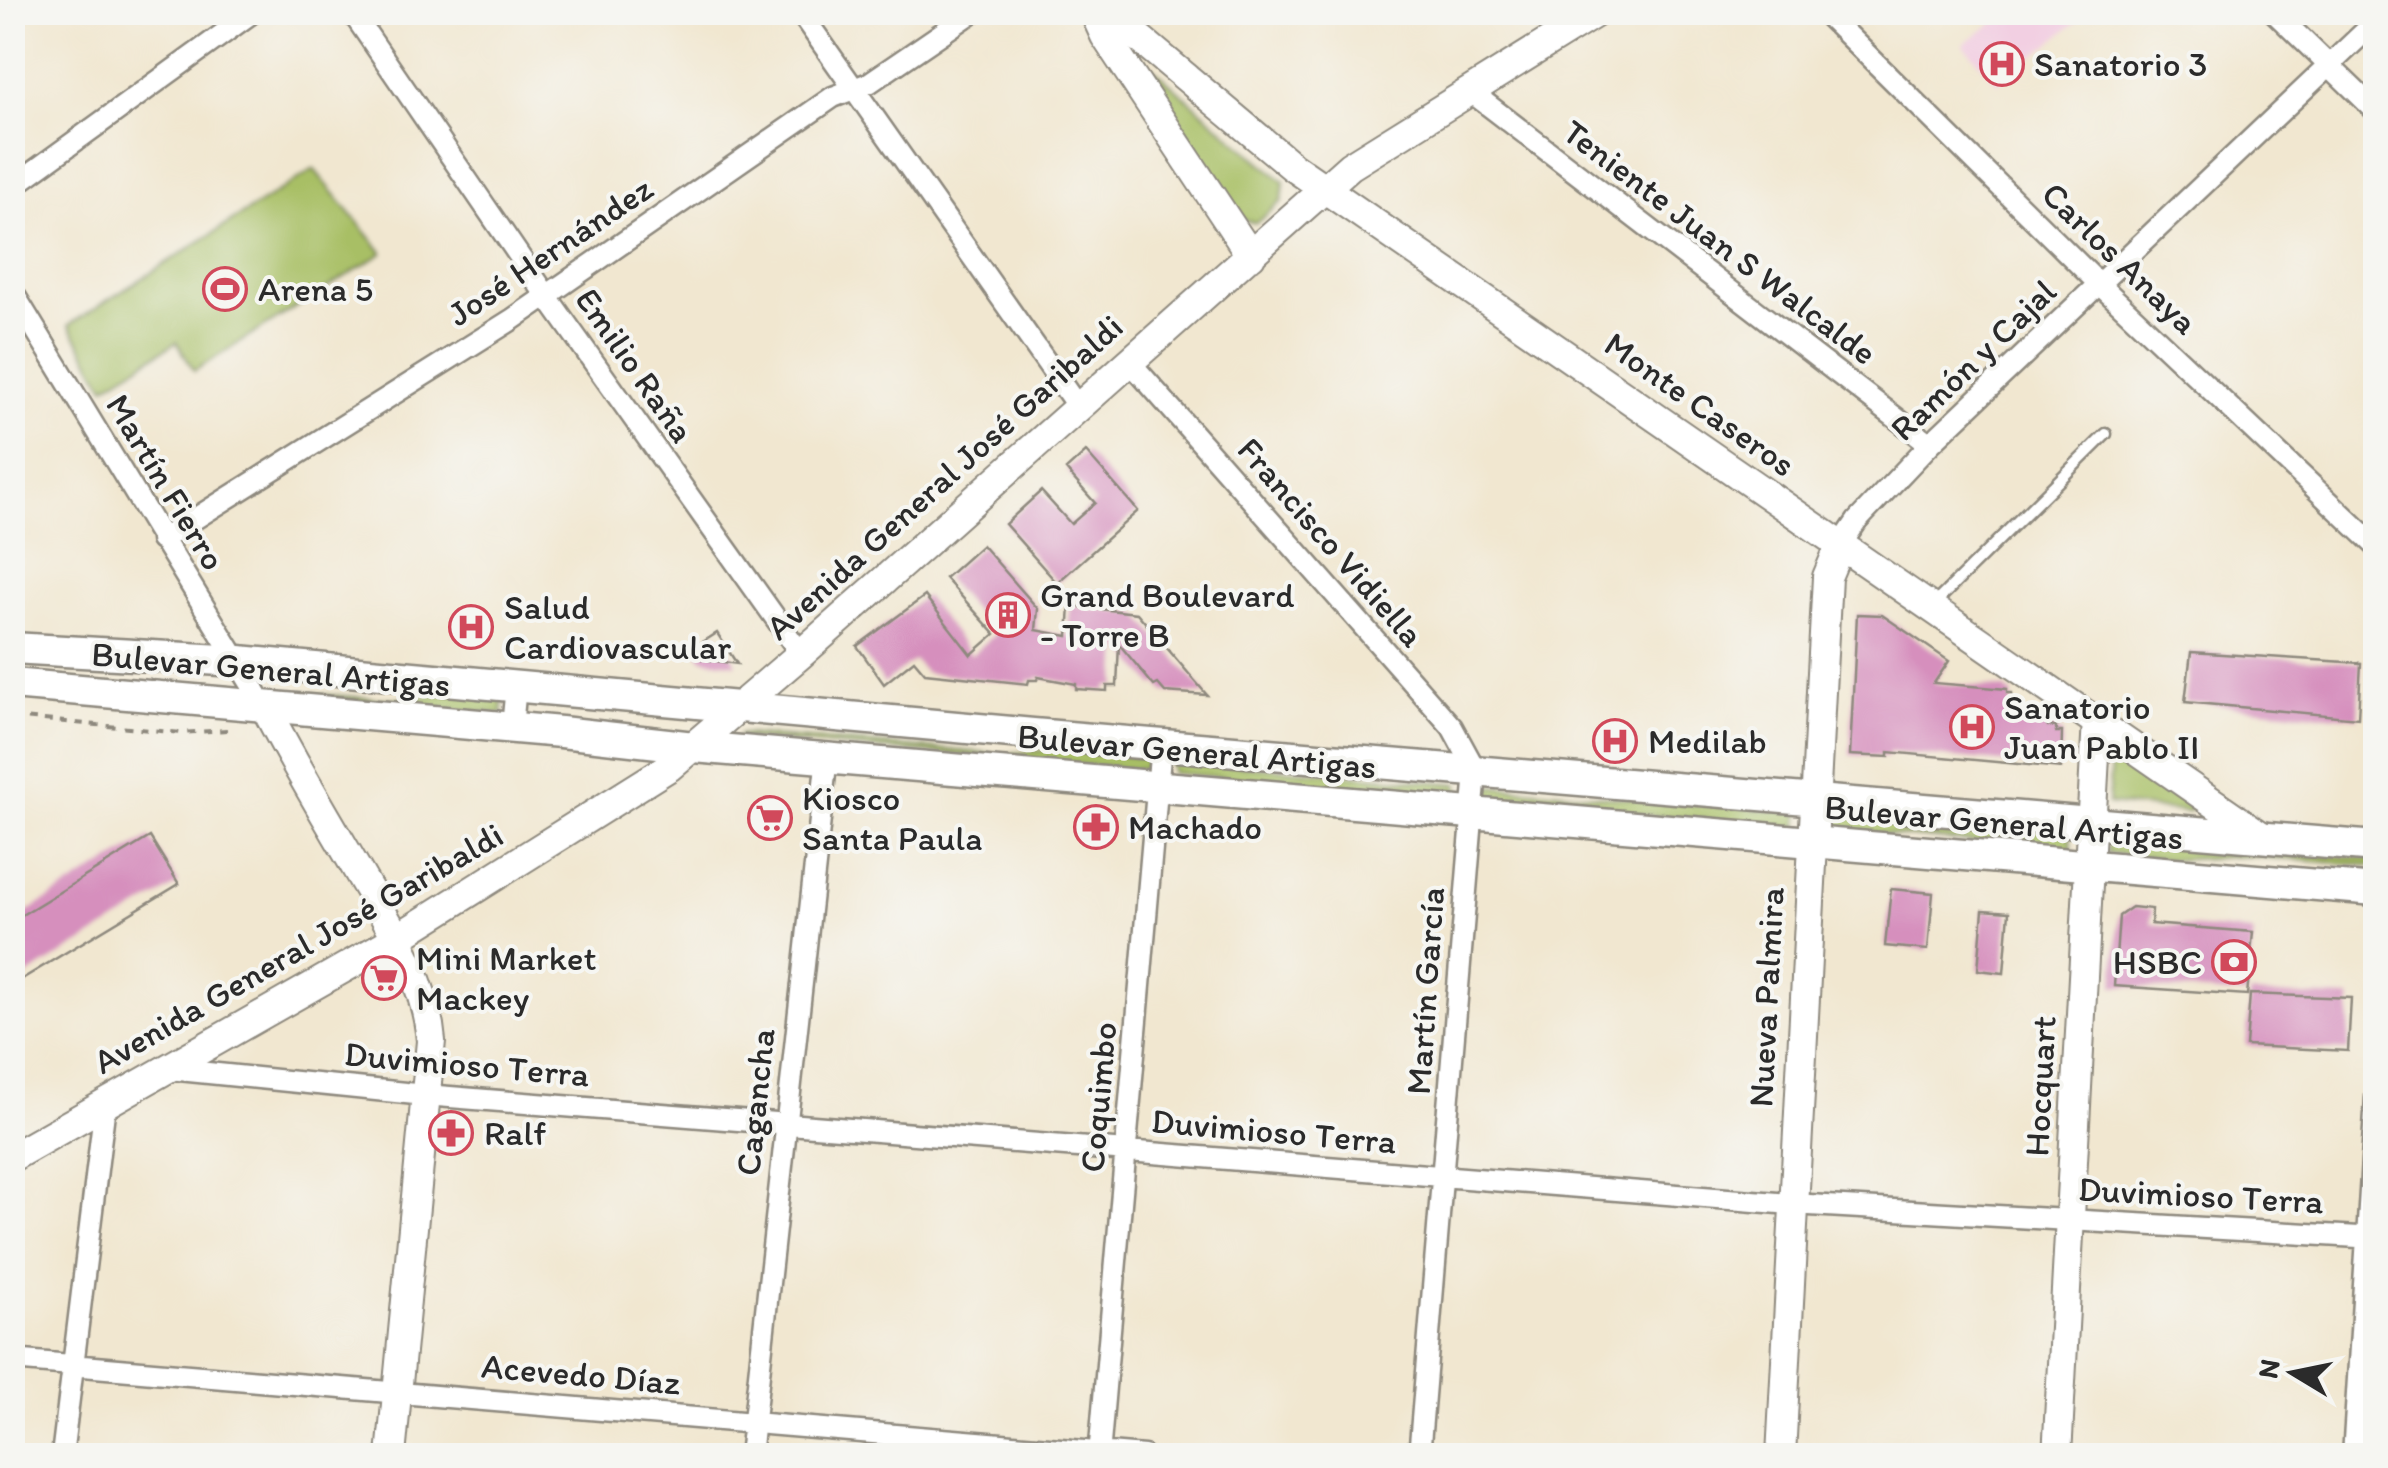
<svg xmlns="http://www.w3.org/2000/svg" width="2388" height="1468" viewBox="0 0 2388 1468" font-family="Itim,sans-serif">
<rect width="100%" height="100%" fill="#f6f6f2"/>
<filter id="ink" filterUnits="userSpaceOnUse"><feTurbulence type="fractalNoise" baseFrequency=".01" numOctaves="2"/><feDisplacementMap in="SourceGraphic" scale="20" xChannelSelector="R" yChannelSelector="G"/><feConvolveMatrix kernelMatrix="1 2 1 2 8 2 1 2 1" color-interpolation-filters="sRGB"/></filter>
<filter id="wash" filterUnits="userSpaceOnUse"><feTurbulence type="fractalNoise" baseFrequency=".0048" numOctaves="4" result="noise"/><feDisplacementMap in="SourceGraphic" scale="40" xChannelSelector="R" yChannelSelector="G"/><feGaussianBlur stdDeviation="2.25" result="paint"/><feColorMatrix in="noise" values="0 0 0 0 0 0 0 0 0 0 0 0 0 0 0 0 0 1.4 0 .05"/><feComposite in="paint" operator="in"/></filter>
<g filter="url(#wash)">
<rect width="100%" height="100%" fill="#f1e7d0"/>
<!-- built -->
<path fill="#f2cfe2" d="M2009,13V12L2088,13L1998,84L1963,44Z"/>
<!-- green -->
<path fill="#a8bf65" stroke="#6a7548" stroke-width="2.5" d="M1130,49L1284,182L1282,201L1256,223L1242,220Z
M314,169L383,253L194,371L177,342L105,386L69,325Z
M305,693L380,699L416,698L451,693L502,699L503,714L304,696Z
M745,734L1001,754L1069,748L1144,758L1146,762L1144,770L740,738L739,735Z
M2112,749L2190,800L2192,807L2188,812L2108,804Z
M1174,760L1458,784L1461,796L1459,798L1172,773L1171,763Z
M1488,786L1800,813L1797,828L1485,801L1483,791Z
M1828,815L2063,833L2070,837L2072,847L2070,851L1826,829Z
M2108,839L2374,859L2375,866L2247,856L2171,860L2107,853Z"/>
<g id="blocks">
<!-- building -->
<path fill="#d68fbd" d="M1086,452L1138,511L1057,583L1005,524L1041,491L1071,524L1095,503L1066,470Z
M982,545L1038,609L1036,630L1068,636L1070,606L1137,613L1207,695L1165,692L1158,684L1154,686L1119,644L1117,686H1107V691L1076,689V684L1038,677L1037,680H1029L1028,684L925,673L914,660L884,684L857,646L925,596L971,655L995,634L945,578Z
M1857,614L1882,615L1949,661L1934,683L2007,689V693H2012L2010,718L2047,721V726L2056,727V732H2062L2061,768L1889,752V757L1850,755Z
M717,633L737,664L702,659L695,647Z
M2191,652L2361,663L2358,718L2185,702Z
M150,837L179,884L12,985V921Z
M1891,889L1933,893L1928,950L1885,946Z
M2132,907L2152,909L2151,924L2253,932L2247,995L2114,986L2119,916Z
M1983,910L2009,912L2004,973L1978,970Z
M2250,994L2351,998L2348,1051L2246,1046Z"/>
</g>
</g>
<g filter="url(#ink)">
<use href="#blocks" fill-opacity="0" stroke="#8e897e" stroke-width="2.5"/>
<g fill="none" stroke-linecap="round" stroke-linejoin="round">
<!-- service casing -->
<g stroke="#8e897e" stroke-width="15">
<path id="service" d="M1931,607L2106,434"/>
</g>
<!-- minor casing -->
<g stroke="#8e897e" stroke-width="25">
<path id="minor" d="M352,12L546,295L801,654
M800,12L1078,407
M1824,12L2099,284L2376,546
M2274,12L2376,111
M1471,92L1930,444
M12,187L253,12
M12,291L265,707
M1130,362L1452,727L1476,771L1419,1456
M161,540L513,319L833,97L869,83L973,12
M1840,546L1857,521L1930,444L2376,21
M512,727L516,686
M169,1069L425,1095L1792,1204L2376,1238
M12,1360L1144,1456
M62,1456L105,1104
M750,1456L827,756
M1099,1456L1161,745
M2353,1456L2376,1097"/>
</g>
<!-- tertiary casing -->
<g stroke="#8e897e" stroke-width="32">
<path id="tertiary" d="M1094,12L1105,36L1251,256
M1108,12L1292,166L2263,837
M265,707C295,766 330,823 363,880C393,931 426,981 431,1041L391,1456
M12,1157L397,938L669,767L801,654L1350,166L1597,12
M1781,1456L1827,577L1840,546
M2057,1456L2097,719"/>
</g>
<!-- secondary casing -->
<g stroke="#8e897e" stroke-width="35">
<path id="secondary" d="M12,648L239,661L1033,734L2376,847
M12,684L561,732L694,747L2376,890"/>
</g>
<!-- path -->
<path stroke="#8e897e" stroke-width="4" stroke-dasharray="8 8" stroke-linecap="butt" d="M12,717L181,733L227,730"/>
<!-- service -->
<use href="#service" stroke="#fff" stroke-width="10"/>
<!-- minor -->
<use href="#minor" stroke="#fff" stroke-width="20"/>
<!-- tertiary -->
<use href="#tertiary" stroke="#fff" stroke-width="28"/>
<!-- secondary -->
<use href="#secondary" stroke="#fff" stroke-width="30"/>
</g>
</g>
<!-- icons -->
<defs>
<g id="hospital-ring" transform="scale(2.25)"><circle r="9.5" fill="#f6f6f2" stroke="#d1495b" stroke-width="1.5"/><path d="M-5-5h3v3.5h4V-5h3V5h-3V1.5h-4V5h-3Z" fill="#d1495b"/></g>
<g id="stadium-ring" transform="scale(2.25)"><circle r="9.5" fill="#f6f6f2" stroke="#d1495b" stroke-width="1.5"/><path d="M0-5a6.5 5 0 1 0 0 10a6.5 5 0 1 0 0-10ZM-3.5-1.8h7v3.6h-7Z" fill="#d1495b"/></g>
<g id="building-ring" transform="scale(2.25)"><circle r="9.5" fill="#f6f6f2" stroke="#d1495b" stroke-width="1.5"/><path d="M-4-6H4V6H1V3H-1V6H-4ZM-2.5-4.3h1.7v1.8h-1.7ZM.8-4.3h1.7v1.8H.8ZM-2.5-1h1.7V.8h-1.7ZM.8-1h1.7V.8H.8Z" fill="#d1495b"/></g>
<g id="supermarket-ring" transform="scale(2.25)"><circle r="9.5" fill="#f6f6f2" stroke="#d1495b" stroke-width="1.5"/><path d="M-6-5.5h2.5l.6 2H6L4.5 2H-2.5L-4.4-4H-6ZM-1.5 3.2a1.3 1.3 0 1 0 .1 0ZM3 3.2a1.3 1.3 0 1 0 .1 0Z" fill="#d1495b"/></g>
<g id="pharmacy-ring" transform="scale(2.25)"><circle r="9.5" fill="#f6f6f2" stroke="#d1495b" stroke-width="1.5"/><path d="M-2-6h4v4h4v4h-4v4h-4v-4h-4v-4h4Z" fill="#d1495b"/></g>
<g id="bank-ring" transform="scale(2.25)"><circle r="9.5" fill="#f6f6f2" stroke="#d1495b" stroke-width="1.5"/><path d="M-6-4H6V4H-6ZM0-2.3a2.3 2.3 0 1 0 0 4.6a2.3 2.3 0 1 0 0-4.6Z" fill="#d1495b"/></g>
</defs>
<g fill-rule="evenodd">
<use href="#hospital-ring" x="2002" y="64"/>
<use href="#stadium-ring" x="225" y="289"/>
<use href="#building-ring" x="1008" y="615"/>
<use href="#hospital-ring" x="471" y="627"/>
<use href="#hospital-ring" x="1972" y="727"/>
<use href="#hospital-ring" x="1615" y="741"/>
<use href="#supermarket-ring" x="770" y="818"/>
<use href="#pharmacy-ring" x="1096" y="827"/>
<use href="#bank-ring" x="2234" y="962"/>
<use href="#supermarket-ring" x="384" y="978"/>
<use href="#pharmacy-ring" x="451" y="1133"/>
</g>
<g text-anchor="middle" stroke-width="8" stroke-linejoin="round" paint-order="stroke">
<!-- poi labels -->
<g font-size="35" fill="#2b2b2b" stroke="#f6f6f2" text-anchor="start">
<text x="2034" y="76">Sanatorio 3</text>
<text x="258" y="301">Arena 5</text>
<text x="1040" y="607">Grand Boulevard<tspan x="1040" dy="40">- Torre B</tspan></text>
<text x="504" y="619">Salud<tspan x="504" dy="40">Cardiovascular</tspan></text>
<text x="2004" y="719">Sanatorio<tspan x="2004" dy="40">Juan Pablo II</tspan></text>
<text x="1648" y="753">Medilab</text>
<text x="802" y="810">Kiosco<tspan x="802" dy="40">Santa Paula</tspan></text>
<text x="1128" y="839">Machado</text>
<text x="416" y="970">Mini Market<tspan x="416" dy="40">Mackey</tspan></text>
<text x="2202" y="974" text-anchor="end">HSBC</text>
<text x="484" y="1145">Ralf</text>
</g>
<!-- street labels -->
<g font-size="35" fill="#2b2b2b" stroke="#f6f6f2">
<text transform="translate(1720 242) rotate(37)" y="12">Teniente Juan S Walcalde</text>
<text transform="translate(550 251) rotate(-34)" y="12">José Hernández</text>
<text transform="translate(2120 258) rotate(44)" y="12">Carlos Anaya</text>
<text transform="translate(1973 360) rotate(-44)" y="12">Ramón y Cajal</text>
<text transform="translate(635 365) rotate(55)" y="12">Emilio Raña</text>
<text transform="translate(1700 404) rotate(35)" y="12">Monte Caseros</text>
<text transform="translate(944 477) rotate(-42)" y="12">Avenida General José Garibaldi</text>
<text transform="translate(166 482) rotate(59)" y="12">Martín Fierro</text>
<text transform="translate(1331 542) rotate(49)" y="12">Francisco Vidiella</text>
<text transform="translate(271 669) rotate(5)" y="12">Bulevar General Artigas</text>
<text transform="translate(1197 751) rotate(5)" y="12">Bulevar General Artigas</text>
<text transform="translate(2004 822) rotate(5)" y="12">Bulevar General Artigas</text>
<text transform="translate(298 948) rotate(-30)" y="12">Avenida General José Garibaldi</text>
<text transform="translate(1425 991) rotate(-86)" y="12">Martín García</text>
<text transform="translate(1766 997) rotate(-87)" y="12">Nueva Palmira</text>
<text transform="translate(467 1064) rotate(5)" y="12">Duvimioso Terra</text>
<text transform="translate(2040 1086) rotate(-87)" y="12">Hocquart</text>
<text transform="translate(1098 1097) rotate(-85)" y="12">Coquimbo</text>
<text transform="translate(755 1102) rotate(-84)" y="12">Cagancha</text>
<text transform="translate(1274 1131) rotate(5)" y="12">Duvimioso Terra</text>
<text transform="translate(2201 1195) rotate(3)" y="12">Duvimioso Terra</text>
<text transform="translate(581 1374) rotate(5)" y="12">Acevedo Díaz</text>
</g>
</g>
<!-- margin -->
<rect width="2388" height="1468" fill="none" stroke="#f6f6f2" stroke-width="50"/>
<!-- north arrow -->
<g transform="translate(2293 1373) rotate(280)" stroke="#f6f6f2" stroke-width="8" paint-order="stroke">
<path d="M0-8L18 38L0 25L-18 38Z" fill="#2b2b2b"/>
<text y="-15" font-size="28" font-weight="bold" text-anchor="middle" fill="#2b2b2b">N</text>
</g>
</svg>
